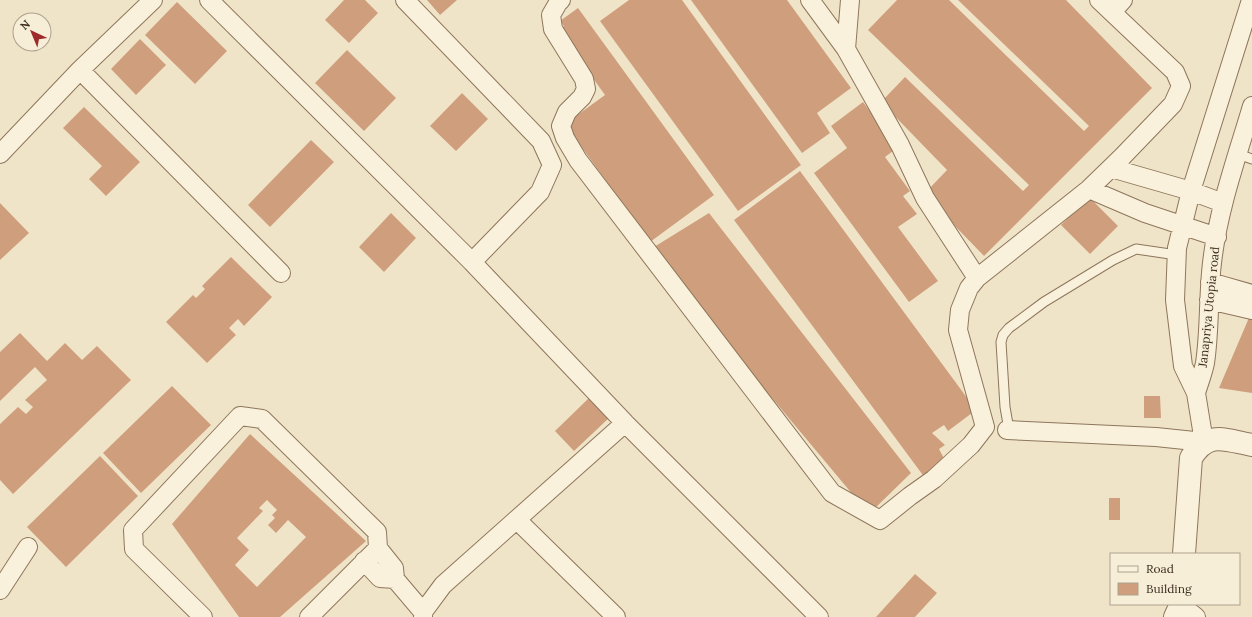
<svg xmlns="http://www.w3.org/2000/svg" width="1252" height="617" viewBox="0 0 1252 617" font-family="Lora,serif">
<rect width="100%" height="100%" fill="#f0e4c8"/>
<!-- building -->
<path fill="#cf9f7d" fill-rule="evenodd" d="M344,0H365L378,13L349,43L325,20Z
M427,0H457L440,15Z
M629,0H682L801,165L738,211L600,21Z
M691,0H787L851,88L817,113L830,133L802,153Z
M897,0H949L1084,131L1089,126L958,0H1066L1152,88L984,256L924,194L947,170L881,102L905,77L1023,191L1029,185L868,30Z
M177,2L227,51L195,84L145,35Z
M578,8L714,195L650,242L565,124L605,95L559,31L564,26L560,21Z
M140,39L166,65L136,95L111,69Z
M347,50L396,98L364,131L315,83Z
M462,93L488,119L456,151L430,126Z
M863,102L897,148L885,157L910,191L903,196L917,214L898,227L938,281L909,302L814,173L847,148L831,126Z
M84,107L140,162L106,196L89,179L102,166L63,128Z
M311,140L334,162L270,227L248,205Z
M800,171L976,410L948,431L944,425L932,433L945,445L939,449L947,464L925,478L734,220Z
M1089,197L1118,226L1090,254L1061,225Z
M0,203L29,233L0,260Z
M391,213L416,238L384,272L359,247Z
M709,213L911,473L869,514L742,362L654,247Z
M231,257L272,297L244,326L238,319L229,328L236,335L207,363L166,322L193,295L196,298L205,289L202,286Z
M1251,313H1252V393L1219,388Z
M20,333L47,361L65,343L82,360L97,346L131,380L13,494L0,480V424L18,407L26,414L33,407L25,400L47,380L35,367L0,401V352Z
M172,386L211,425L141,493L103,453Z
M1144,396H1160L1161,418H1144Z
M590,397L610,417L574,451L555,431Z
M250,434L366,541L280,617H239L172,524ZM267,500L277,510L272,515L275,518L268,525L276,533L288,520L306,537L257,587L235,565L249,550L237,538L263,511L259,508Z
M100,456L138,496L66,567L27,527Z
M1109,498H1120V520H1109Z
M915,574L937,593L915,617H876Z"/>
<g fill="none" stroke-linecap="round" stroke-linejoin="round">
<!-- service casing -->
<g stroke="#8d765c" stroke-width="11">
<path id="service" d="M1238,154L1252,159
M1009,430L1005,407L1001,342L1003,335L1009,328L1044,302L1113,260L1136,249L1177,255"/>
</g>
<!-- minor casing -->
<g stroke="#8d765c" stroke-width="20">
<path id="minor" d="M209,0L472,262L625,423L819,617
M405,0L541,141L552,165L540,192L472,262
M561,0L558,3L551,15L553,29L584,79L586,89L582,97L567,112L561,126L565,138L578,160L832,493L880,520L910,496L934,479L971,445L985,427L958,330L960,310L969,288L977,278L1089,189L1122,157L1173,104L1181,86L1175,72L1099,0
M810,0L846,49
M850,0L846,49L900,145L925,198L977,278
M1112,12L1123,0
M80,70L281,273
M0,154L80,70L153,0
M1111,168L1191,191L1223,203
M1089,189L1145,213L1217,237
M1210,282L1252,294
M1209,300L1252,310
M1196,393C1199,383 1203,373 1205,363C1210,330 1208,296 1212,263C1218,209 1237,157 1252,106
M1007,430L1156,437L1204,442L1196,393L1183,366L1175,300L1177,248L1191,191L1251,0
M517,520L616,617
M378,548L394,568L395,579L423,612
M364,561L380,578L395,579
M0,590L28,547
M1181,605L1196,617
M203,617L134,549L133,530L240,416L262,419L377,532L378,548L309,617
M423,617V612L443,585L625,423"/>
</g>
<!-- tertiary casing -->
<g stroke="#8d765c" stroke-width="24">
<path id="tertiary" d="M1184,554L1191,458C1208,430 1225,440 1252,445
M1175,617L1181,604"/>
</g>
<!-- service -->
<use href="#service" stroke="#faf1dc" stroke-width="9"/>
<!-- minor -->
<use href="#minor" stroke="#faf1dc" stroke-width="18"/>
<!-- tertiary -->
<use href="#tertiary" stroke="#faf1dc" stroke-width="22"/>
</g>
<g text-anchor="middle" stroke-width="3" stroke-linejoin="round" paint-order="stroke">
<!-- street labels -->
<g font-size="12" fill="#3d2e20" stroke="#f7eed8">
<text transform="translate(1209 307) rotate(-84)" y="4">Janapriya Utopia road</text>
</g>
</g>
<!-- legend -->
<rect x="1110" y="553" width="130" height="52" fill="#f7eed8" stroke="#ada18e"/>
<rect x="1118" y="566" width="20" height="6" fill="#faf1dc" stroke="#ada18e"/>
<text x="1146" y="573" font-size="12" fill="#3d2e20">Road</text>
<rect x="1118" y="583" width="20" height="12" fill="#cf9f7d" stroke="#ada18e"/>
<text x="1146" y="593" font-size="12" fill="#3d2e20">Building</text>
<!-- north arrow -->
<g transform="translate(32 32) rotate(316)"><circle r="19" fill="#f7eed8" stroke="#ada18e"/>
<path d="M0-3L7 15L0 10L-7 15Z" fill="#9e2a2b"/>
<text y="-6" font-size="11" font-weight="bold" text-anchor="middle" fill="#3d2e20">N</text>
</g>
</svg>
